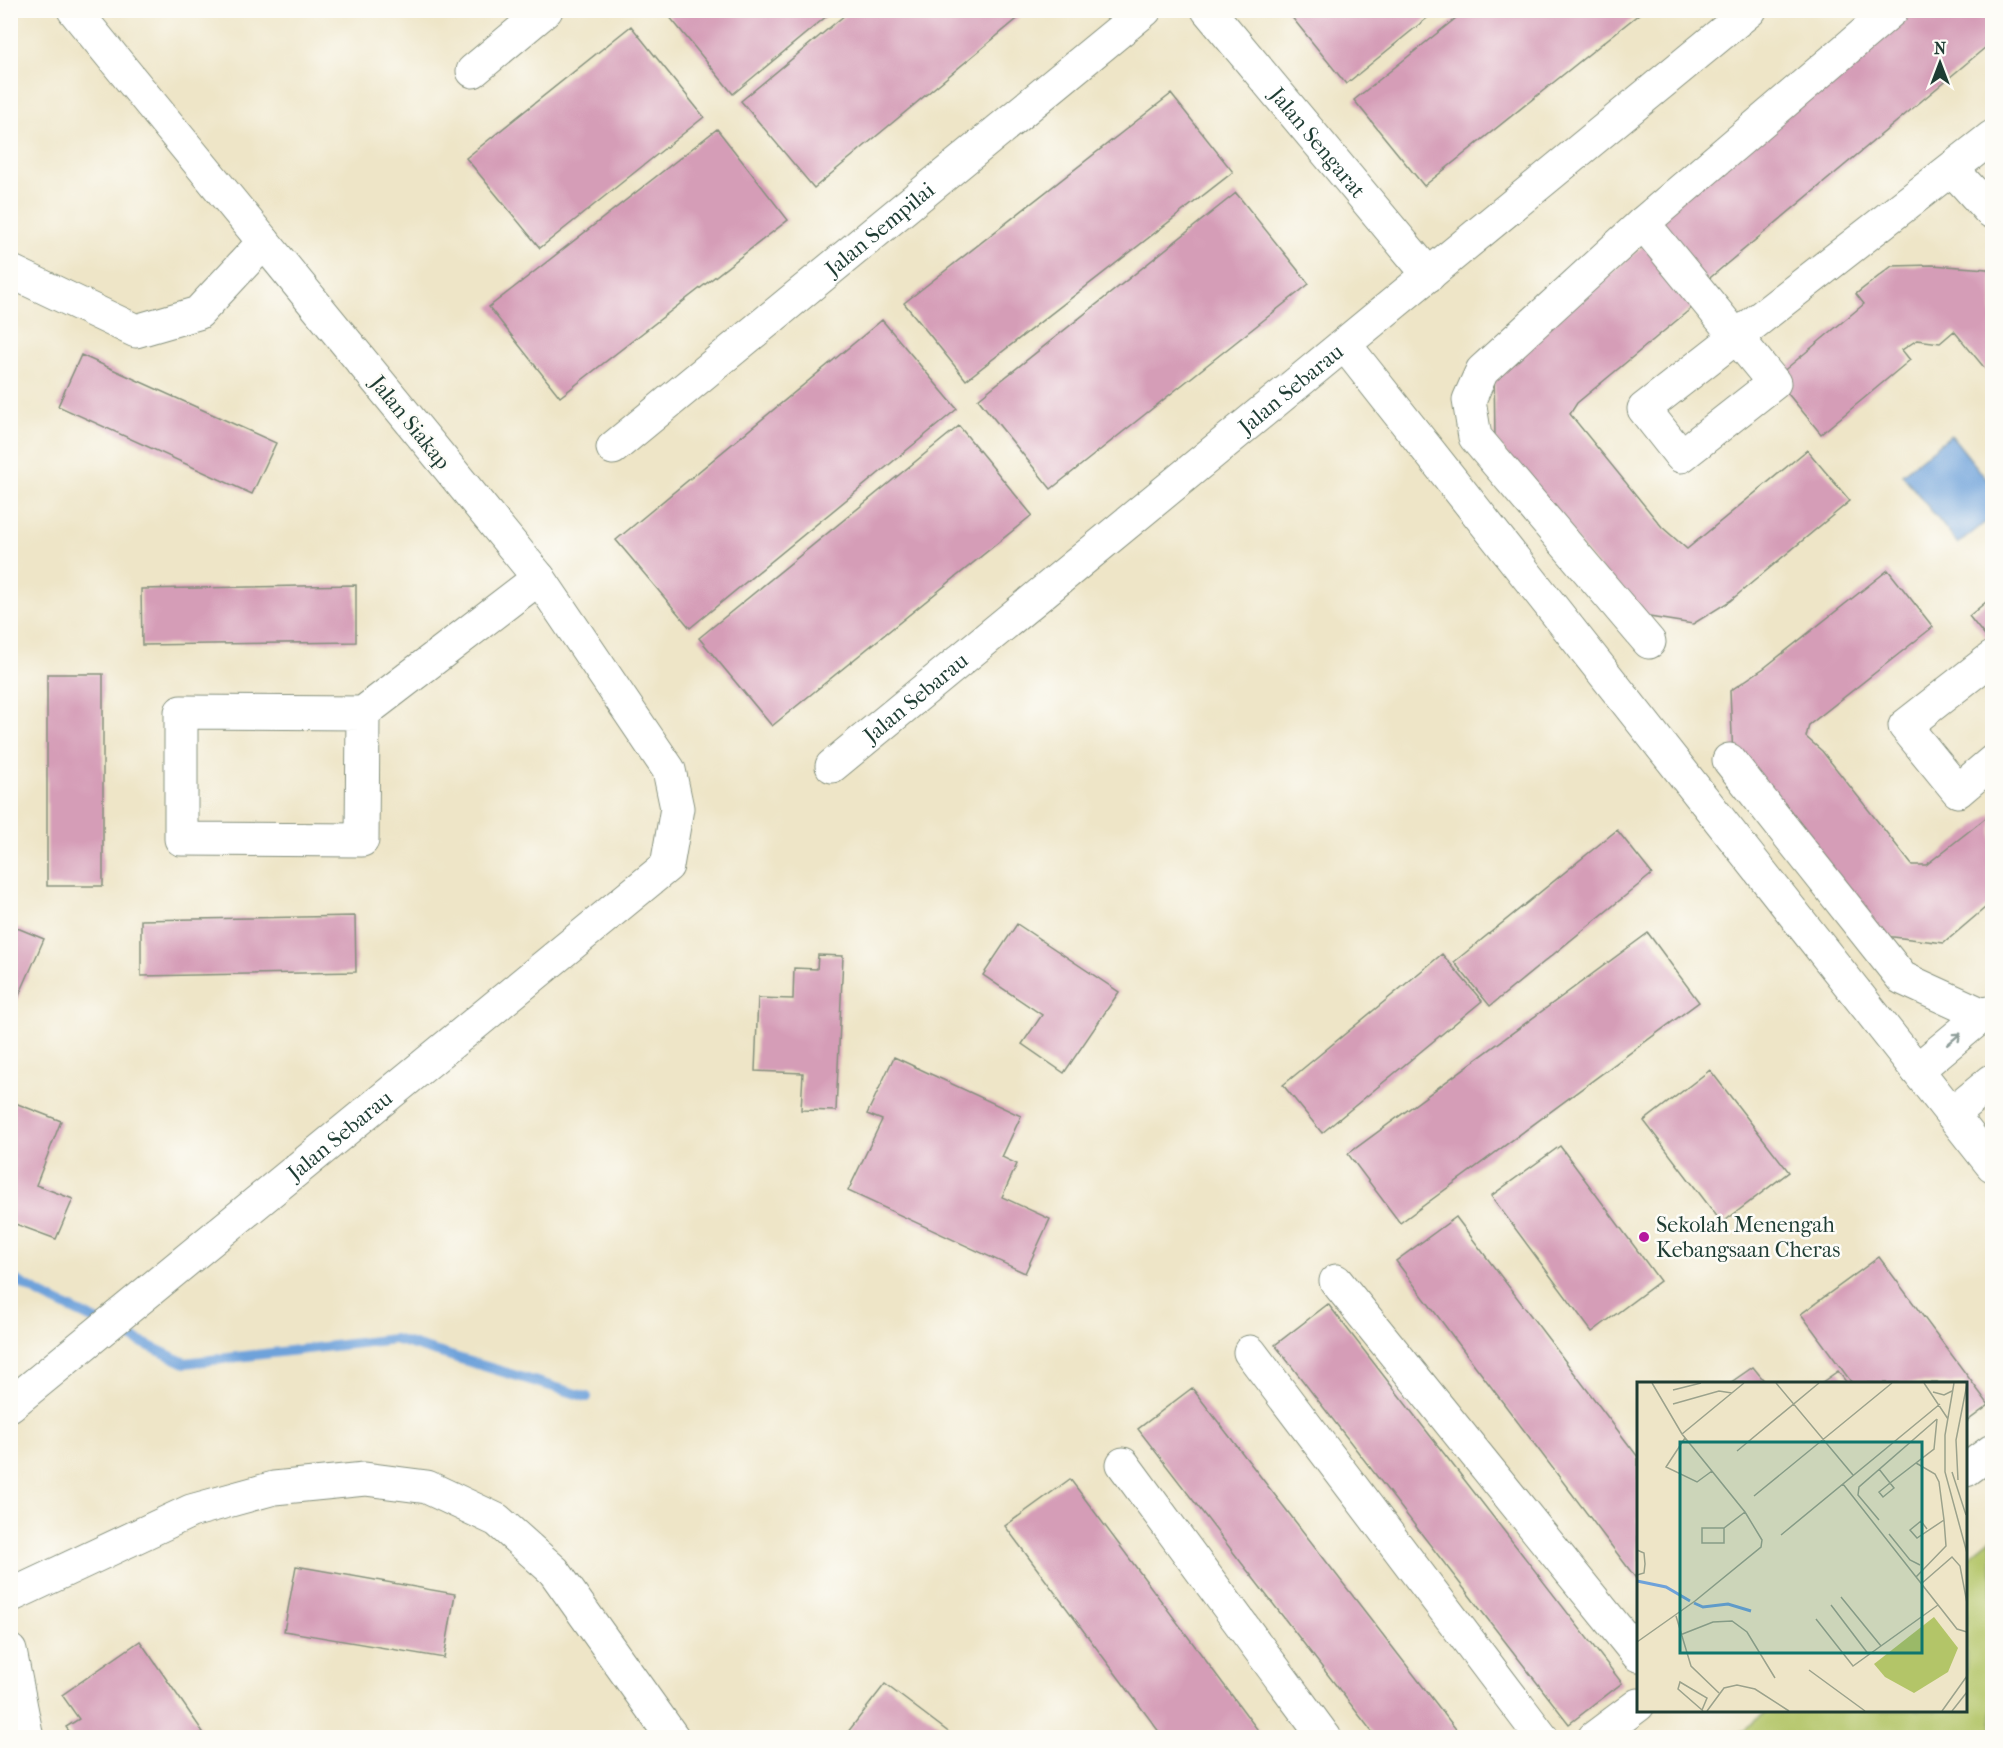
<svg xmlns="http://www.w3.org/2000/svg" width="2003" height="1748" viewBox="0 0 2003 1748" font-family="'IM FELL French Canon',serif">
<rect width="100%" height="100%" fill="#fdfcf7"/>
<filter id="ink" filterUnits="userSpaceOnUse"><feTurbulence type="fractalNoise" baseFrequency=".0167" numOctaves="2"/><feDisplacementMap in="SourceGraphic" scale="12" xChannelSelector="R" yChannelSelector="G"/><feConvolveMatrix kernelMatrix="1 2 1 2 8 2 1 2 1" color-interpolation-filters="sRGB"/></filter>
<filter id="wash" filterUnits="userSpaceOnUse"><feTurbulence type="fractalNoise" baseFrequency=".008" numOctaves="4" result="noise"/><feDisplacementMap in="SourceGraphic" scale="24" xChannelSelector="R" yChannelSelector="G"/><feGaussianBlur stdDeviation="1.35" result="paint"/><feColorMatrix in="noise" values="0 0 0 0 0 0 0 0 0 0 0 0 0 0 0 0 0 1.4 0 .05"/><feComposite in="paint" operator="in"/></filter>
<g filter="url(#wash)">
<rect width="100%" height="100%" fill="#eee5c7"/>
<!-- green -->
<path fill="#b3c568" stroke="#69814e" stroke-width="1.5" d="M1992,1538V1737H1733L1768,1711L1966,1710V1559Z"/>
<!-- water -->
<path fill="#6ea2da" stroke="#467087" stroke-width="1.5" d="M1951,435L1992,486V517L1958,544L1902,474Z"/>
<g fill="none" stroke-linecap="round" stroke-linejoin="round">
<!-- stream -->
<path stroke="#6ea2da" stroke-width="10" d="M10,1277L44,1296L185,1363L394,1339L587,1397"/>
</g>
<g id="blocks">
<!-- building -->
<path fill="#d59db7" d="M664,10H834L733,94Z
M851,10H1028L814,188L741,101Z
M1286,10H1437L1346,84Z
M1466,10H1644L1424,186L1354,100Z
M1901,10H1992V42L1705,282L1651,219Z
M631,26L704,117L540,248L466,158Z
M1171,94L1233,172L966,380L904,303Z
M717,129L788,220L560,397L489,307Z
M1236,193L1309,284L1051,489L978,399Z
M1648,242L1699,302L1577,403L1570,414L1662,527L1687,549L1807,450L1850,501L1730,601L1693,624L1637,615L1495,440L1494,368L1527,344Z
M1932,265L1987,269L1992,274V377L1954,331L1940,343L1917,340L1902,350L1910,360L1821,434L1775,378L1864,304L1856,294L1892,266Z
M882,320L957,409L690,628L616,540Z
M81,355L276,443L252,494L58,406Z
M959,426L1032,515L772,726L699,638Z
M1888,570L1933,627L1809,725L1806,737L1822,751L1912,865H1926L1992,813V902L1944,943L1885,936L1733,757L1730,691L1764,668Z
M356,585V642L142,645L141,589Z
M1992,597V645L1969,616Z
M47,674H103V886H47Z
M1617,830L1652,874L1490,1006L1454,962Z
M355,916L356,972L141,976V920Z
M1017,924L1119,992L1064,1073L1022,1044L1042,1015L983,975Z
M10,925L44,939L10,1016Z
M1648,933L1699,1002L1400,1223L1348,1154Z
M1442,954L1482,1001L1322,1133L1283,1085Z
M818,955L843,956L836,1111L801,1110L803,1073L755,1071L758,998L793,999L794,968L817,969Z
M894,1057L1021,1116L1002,1157L1017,1164L1002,1197L1050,1219L1025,1273L848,1191L882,1120L867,1114Z
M1710,1070L1789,1172L1722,1223L1644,1121Z
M10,1101L61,1121L36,1185L73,1199L56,1239L10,1222Z
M1560,1146L1660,1281L1592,1332L1491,1196Z
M1456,1217L1638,1457V1581L1396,1261Z
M1879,1257L1989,1405L1966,1422L1965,1383H1852L1801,1314Z
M1328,1304L1622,1683L1569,1724L1275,1345Z
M1753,1367L1766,1383H1730Z
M1838,1371L1847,1383H1821Z
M1192,1388L1462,1737H1376L1138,1429Z
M1070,1479L1263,1737H1163L1005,1526Z
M296,1566L455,1594L444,1658L284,1631Z
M140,1641L203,1732L195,1737H73L66,1727L79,1719L62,1695Z
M885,1684L955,1737H844Z"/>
</g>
</g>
<g filter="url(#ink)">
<use href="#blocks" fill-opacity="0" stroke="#86917e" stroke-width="1.5"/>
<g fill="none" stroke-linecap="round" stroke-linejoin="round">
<!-- minor casing -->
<g stroke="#86917e" stroke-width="35">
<g id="minor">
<path id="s1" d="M1208,10L1429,275"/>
<path d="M473,71L546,10"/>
<path d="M1952,169L1989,210L1992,212"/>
<path d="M1643,223L1774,383L1681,456L1644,409L1992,137"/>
<path d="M10,271L136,331L198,313L264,242"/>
<path d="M1345,345L1992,1165"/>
<path id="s2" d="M613,448L1145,10"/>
<path d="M1649,642L1475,437L1469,400L1482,371L1643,223L1892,10"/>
<path d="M1992,658L1905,726L1958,791L1992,762"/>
<path d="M363,713L362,840L181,839V712L363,713L539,578"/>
<path d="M1729,760L1902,978L1983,1015"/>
<path id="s3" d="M832,766L1750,10"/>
<path d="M1917,1070L1983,1015L1992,1012"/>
<path d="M1952,1114L1992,1081"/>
<path d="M1336,1281L1638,1655"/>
<path d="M1250,1352L1542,1738"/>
<path id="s4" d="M10,1405L667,866L677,808L669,770L539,578L74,10"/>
<path d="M1123,1464L1325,1738"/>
<path d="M1966,1470L1992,1451"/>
<path d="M10,1596L191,1511L274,1488L365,1479L427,1487L497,1520L554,1571L673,1738"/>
<path d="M10,1651L27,1738"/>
<path d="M1594,1738L1638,1705"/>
</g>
</g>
<!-- minor -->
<use href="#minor" stroke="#fff" stroke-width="33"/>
</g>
<!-- one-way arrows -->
<defs><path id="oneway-shaft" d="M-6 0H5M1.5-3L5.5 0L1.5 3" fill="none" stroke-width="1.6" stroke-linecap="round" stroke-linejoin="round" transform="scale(1.5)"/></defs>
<use stroke="#8f9e9a" href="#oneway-shaft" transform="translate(1954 1039) rotate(-40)"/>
</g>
<!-- markers -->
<circle fill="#b5179e" stroke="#fdfcf7" stroke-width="2" cx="1644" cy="1237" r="6"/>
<g text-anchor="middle" stroke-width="5" stroke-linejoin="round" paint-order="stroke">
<!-- street labels -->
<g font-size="22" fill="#1f3d34" stroke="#fdfcf7">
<text dy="8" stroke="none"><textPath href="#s1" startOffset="172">Jalan Sengarat</textPath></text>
<text dy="8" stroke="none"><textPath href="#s2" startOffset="345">Jalan Sempilai</textPath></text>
<text dy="8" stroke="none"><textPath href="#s3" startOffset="594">Jalan Sebarau</textPath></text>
<text transform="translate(411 422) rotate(51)" y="8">Jalan Siakap</text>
<text dy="8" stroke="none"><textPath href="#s3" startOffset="108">Jalan Sebarau</textPath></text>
<text dy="8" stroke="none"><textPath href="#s4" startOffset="426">Jalan Sebarau</textPath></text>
</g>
<!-- poi labels -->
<g font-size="22" fill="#1f3d34" stroke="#fdfcf7" text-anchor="start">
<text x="1656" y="1232">Sekolah Menengah<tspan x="1656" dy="25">Kebangsaan Cheras</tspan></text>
</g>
</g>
<!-- overview -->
<g transform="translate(1637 1382)">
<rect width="330" height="330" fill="#eee5c7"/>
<path d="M297,235L321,266L311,290L277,311L248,295L237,282Z" fill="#b3c568"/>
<path fill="none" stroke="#6ea2da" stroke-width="3" d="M0,199L29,205L53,219M57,221L66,225L91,222L114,229"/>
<path fill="none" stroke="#9ba28c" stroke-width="1.5" d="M139,1L216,93M287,1L311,37M317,1L308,53V90L330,171M36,8L64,1M296,10L307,13L315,9M36,22L82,9L95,11M45,52L107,1M48,56L29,85L60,100L75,89M100,69L182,1M279,81L298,92L302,100L307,138L280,156L273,148L284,139L290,147M242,87L253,101L257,106L246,115L242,110L253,101L297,67L300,37M315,90L329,133M321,98L319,58L330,2M206,102L320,247L330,250M117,114L255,1M242,138L221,113L222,105L300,37M87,146V161H65V146H87L108,130M252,152L273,178L283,183M144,153L303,22M0,168L7,171L8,182L7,191L0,193M279,195L309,164L307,138M284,202L315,175L323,184L330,221M204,215L244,264M194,223L232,273M39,234L54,284L82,311M179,237L216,284L301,223M43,253L76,240L95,239L110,250L138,296M0,260L58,219L124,165L125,158L108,130L45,52L15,1M172,288L228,329M65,328L70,316L43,300L41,307L65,328L66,329M70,329L87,306L100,303L118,307L152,329M305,329L330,294M315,329L330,310"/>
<path fill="#0f766e" fill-opacity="0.15" stroke="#0f766e" stroke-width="3" d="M43,60H285V271H43Z"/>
<rect width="330" height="330" fill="none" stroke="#1f3d34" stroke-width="3"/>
</g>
<!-- margin -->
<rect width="2003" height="1748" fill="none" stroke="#fdfcf7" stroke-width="36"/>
<!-- north arrow -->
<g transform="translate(1940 63)" stroke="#fdfcf7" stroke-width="4.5" paint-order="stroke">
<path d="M0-4.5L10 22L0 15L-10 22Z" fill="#1f3d34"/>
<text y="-9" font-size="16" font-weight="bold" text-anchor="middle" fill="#1f3d34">N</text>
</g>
</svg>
